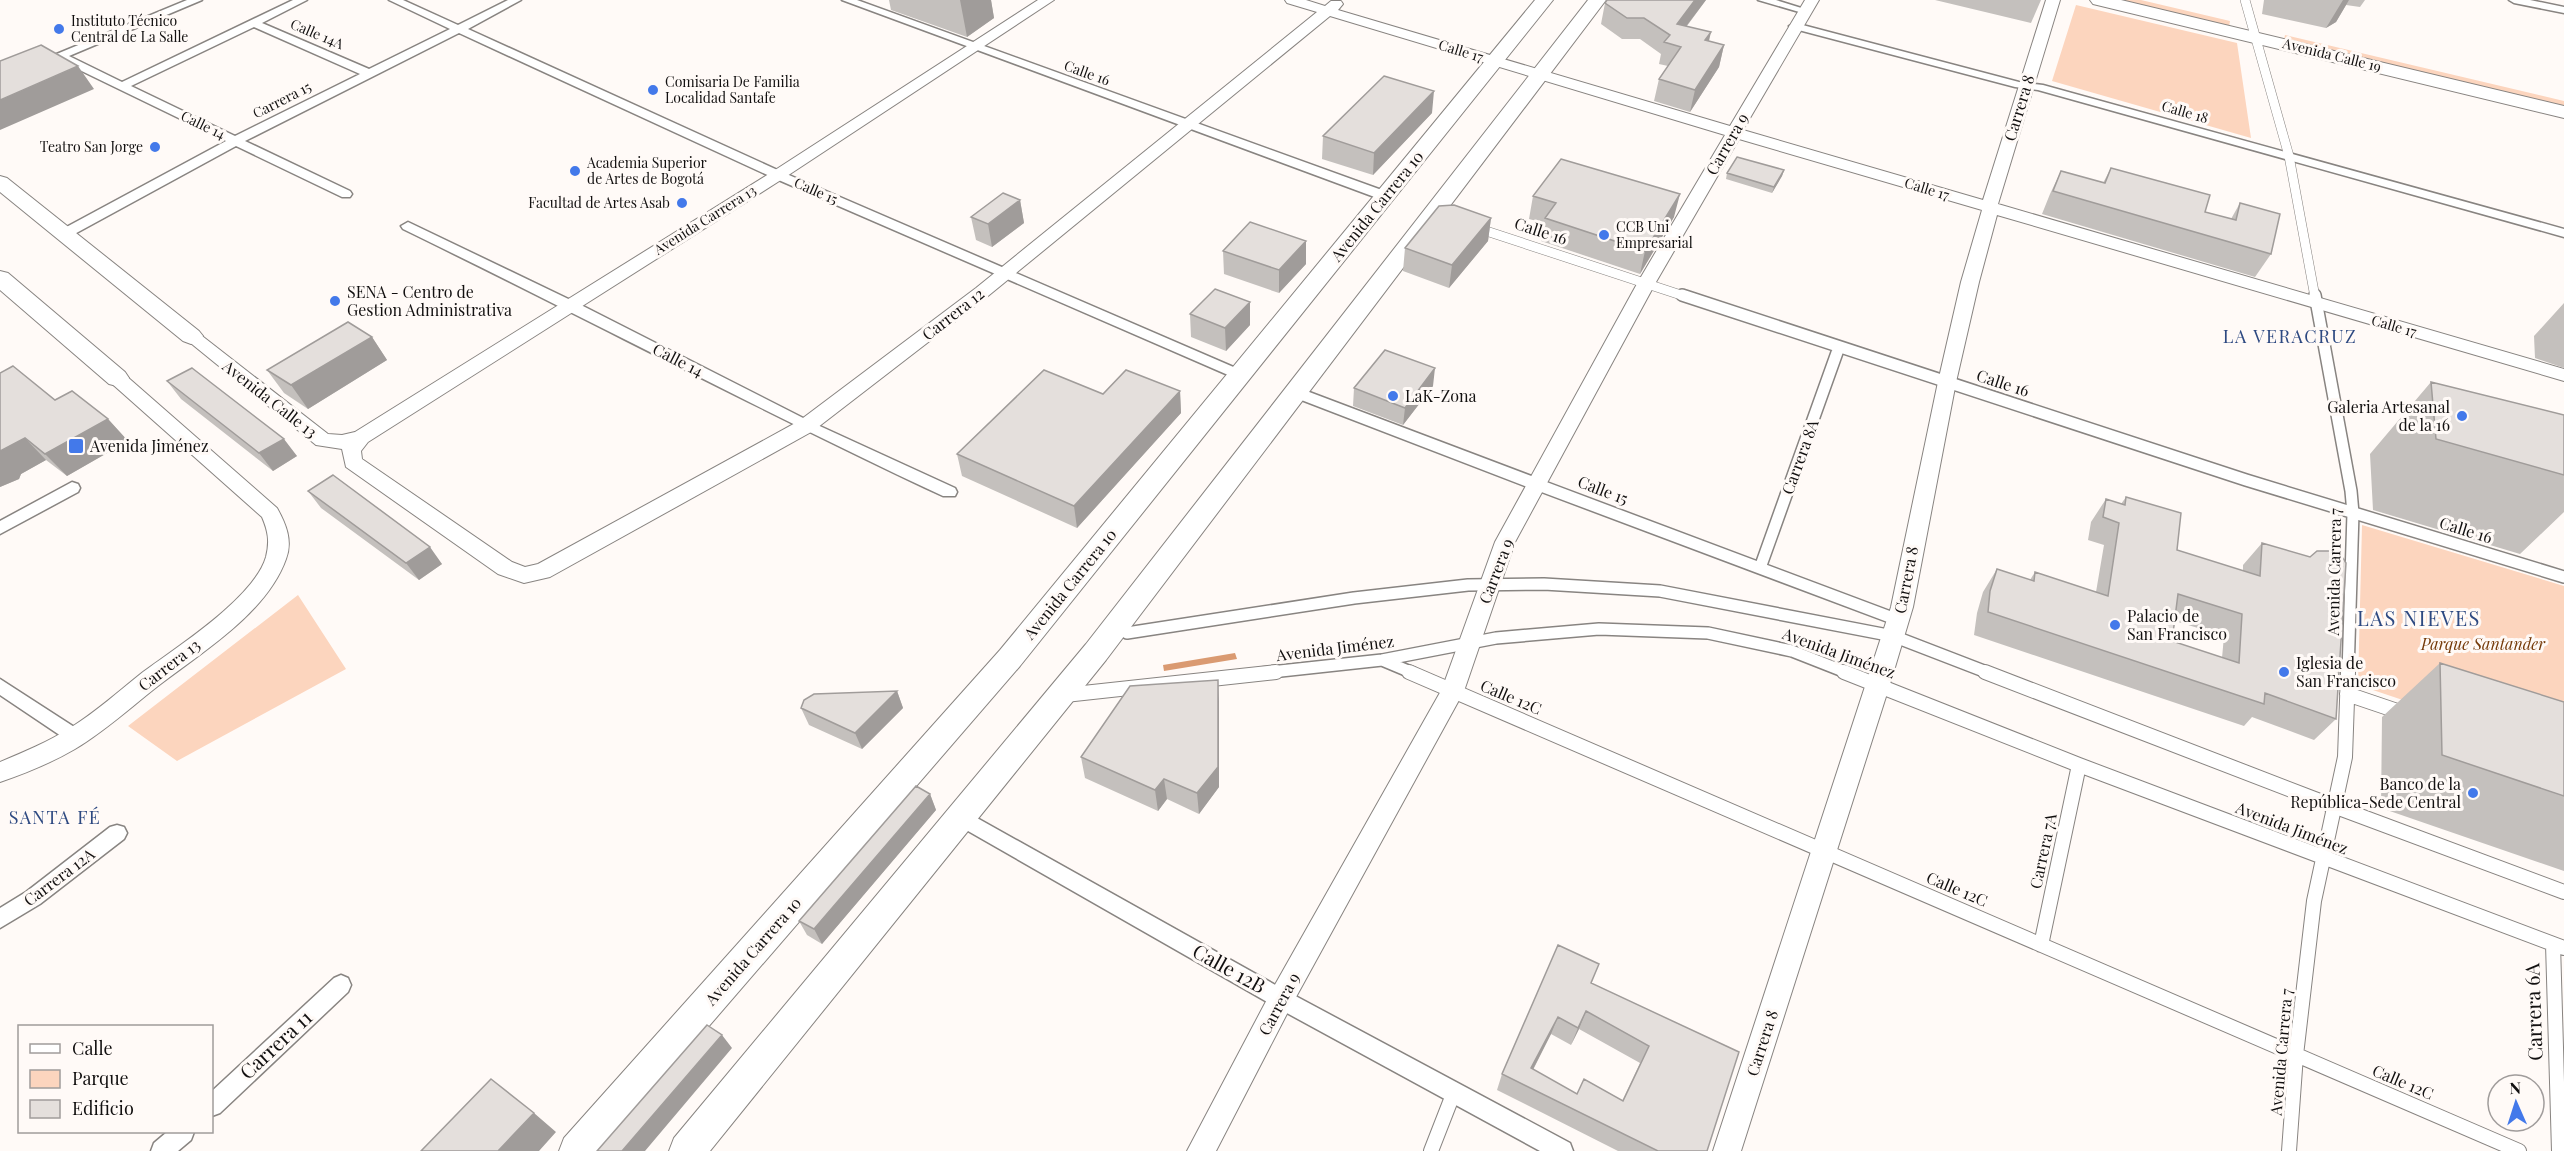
<svg xmlns="http://www.w3.org/2000/svg" width="2564" height="1151" viewBox="0 0 2564 1151" font-family="'Playfair Display',serif">
<rect width="100%" height="100%" fill="#fffaf7"/>
<!-- green -->
<path fill="#fcd5be" d="M2116,0H2141L2230,21L2229,27Z
M2076,5L2237,43L2251,138L2052,81Z
M2285,35L2564,101V107L2284,40Z
M2362,525L2564,586V754L2358,685Z
M298,595L346,669L177,761L128,726Z"/>
<!-- water -->
<path fill="#da9a71" d="M1235,653L1237,659L1164,671L1163,665Z"/>
<g fill="none" stroke-linecap="round" stroke-linejoin="round">
<!-- pedestrian-far2 casing -->
<g stroke="#888481" stroke-width="10">
<path id="pedestrian-far2" d="M2245,0L2289,156L2315,297
M1474,227L1687,297"/>
</g>
<!-- pedestrian-far1 casing -->
<g stroke="#888481" stroke-width="14">
<path id="pedestrian-far1" d="M1682,295L2246,480L2564,577
M2315,295L2351,491L2353,513L2348,673
M1536,484L1898,620
M1760,568L1839,347
M1127,633L1354,598L1468,585L1544,584L1660,591L1893,636L1989,673
M1382,660L1413,673
M1262,673L1382,660L1496,638L1599,629L1708,633L1792,651L1848,673"/>
</g>
<!-- pedestrian casing -->
<g stroke="#888481" stroke-width="16">
<path id="pedestrian" d="M1409,672L2519,1151
M1844,672L2079,765L2564,948
M1985,672L2312,798L2564,892
M2347,694L2406,714
M1065,695L1276,672
M2553,944L2559,1151
M2041,945L2079,765
M1431,1151L1454,1092
M2289,1151L2296,1055L2314,901L2345,757L2348,672"/>
</g>
<!-- minor casing -->
<g stroke="#888481" stroke-width="3">
<path id="minor" d="M187,0H202L69,56L122,82L293,0H307L262,23L369,69L450,29L389,0H403L458,25L508,0H521L468,29L782,172L1245,372L1247,375L1240,380L1235,378L774,178L459,33L245,141L350,191L352,194L350,197H342L236,146L69,237H59L57,234L59,231L226,141L59,60L53,61L47,58ZM254,27L360,74L235,136L131,86Z
M842,0H857L1390,193L1391,196L1385,200L1380,199Z
M1758,0H1776L1811,11L1806,14Z
M2509,0H2530L2564,7V13L2514,3Z
M1795,23L2019,82L2043,85L2564,229V237L2038,90L2015,87L1791,28L1789,26Z
M408,222L583,306L811,422L955,488L957,492L955,496H943C761,411 584,317 403,229L401,226Z
M1296,387L1542,480L1544,484L1542,488H1530L1291,396L1289,392Z
M72,482L78,484L80,488L78,492L0,534V521Z
M0,679L82,732L85,737L82,742L76,745L70,742L0,695Z
M961,809L1288,992L1570,1143L1573,1151H1540L1274,1006L954,823L952,817L954,811Z
M117,825L124,827L127,833L124,839L40,904L0,928V908L26,892L110,827Z
M341,975L348,978L351,985L348,992L220,1113L212,1116V1091L334,978Z
M167,1132H194L191,1140L178,1151H151L154,1143Z"/>
</g>
<!-- tertiary casing -->
<g stroke="#888481" stroke-width="2">
<path id="tertiary" d="M1038,0H1054L784,178L368,442L361,451L362,459L512,562L525,567L538,564L799,421L976,288L1317,12L1287,3L1285,0H1306L1325,6L1331,1H1341L1343,4L1338,10L1730,126L1805,0H1819L1743,130L1983,200L2046,0H2060L1998,204L2564,369V381L1997,215L1979,282L1956,382L1913,607L1890,684L1741,1151H1713L1891,607L1938,382L1961,282L1982,210L1739,139L1656,282L1515,542L1464,691L1290,1008L1216,1151H1187L1272,990L1442,689L1495,542L1638,282L1725,135L1330,16L988,296L813,431L550,577L524,583L498,574L346,467L342,449L316,445L182,336L185,332H197L328,434L342,435L355,432L772,172Z
M117,372L124,374L277,508C286,524 293,541 286,559C267,613 201,653 158,686C131,707 105,731 75,749C51,763 26,773 0,782V762C24,752 48,742 70,728C96,712 119,691 143,672C177,647 254,598 266,557C270,541 268,531 262,517L110,382L108,378L110,374Z"/>
</g>
<!-- primary casing -->
<g stroke="#888481" stroke-width="2">
<path id="primary" d="M1535,0H1553L1020,666L601,1151H559L564,1138L1000,650Z
M1588,0H1606L1106,660L710,1151H669L674,1138L1086,644Z
M2090,0H2121L2564,106V118L2093,4Z
M0,176L7,178L199,331L203,336L199,341L191,344L183,341L0,192Z
M0,271L8,273L125,372L129,378L125,384L117,386L109,384L0,290Z"/>
</g>
<!-- pedestrian-far2 -->
<use href="#pedestrian-far2" stroke="#fff" stroke-width="9"/>
<!-- pedestrian-far1 -->
<use href="#pedestrian-far1" stroke="#fff" stroke-width="11"/>
<!-- pedestrian -->
<use href="#pedestrian" stroke="#fff" stroke-width="14"/>
<!-- minor -->
<use href="#minor" fill="#fff" fill-rule="evenodd"/>
<!-- tertiary -->
<use href="#tertiary" fill="#fff" fill-rule="evenodd"/>
<!-- primary -->
<use href="#primary" fill="#fff" fill-rule="evenodd"/>
</g>
<!-- wall -->
<path fill="#c4c0bd" fill-rule="evenodd" d="M889,0H991L994,18L967,37L891,10Z
M1607,0H1706L1687,26L1709,41L1724,45L1719,67L1690,112L1654,101L1659,79L1668,66L1659,64L1661,54L1640,39H1622L1601,24L1605,3Z
M1935,0H2041L2031,23Z
M2264,0H2365L2360,7L2346,5L2336,22L2326,28L2262,14Z
M1432,113L1373,175L1322,159L1323,136Z
M2111,168L2205,212L2231,219L2240,203L2271,254L2255,277L2042,214L2050,194L2061,171L2103,183Z
M1784,170L1782,176L1772,193L1726,179L1727,173Z
M1533,196L1674,217L1640,274L1541,241L1544,223L1529,219Z
M1020,200L1024,223L992,247L976,240L971,217Z
M1491,218L1488,241L1449,288L1403,271L1405,248Z
M1223,251L1306,264L1279,293L1224,274Z
M1250,302V325L1226,351L1191,337L1190,314Z
M2564,303V368L2535,358L2534,336Z
M372,337L387,360L308,409L284,393L267,370Z
M0,373L55,400L108,419L128,441L67,476L46,460L21,474L19,479L0,487Z
M167,381L297,456L273,471L181,399Z
M2431,382L2564,415V512L2520,554L2373,510L2370,454Z
M1433,386L1403,425L1353,406L1354,388Z
M1180,391L1181,413L1077,528L962,476L957,454L1103,394Z
M308,491L442,564L419,580L321,508Z
M2126,497L2177,550L2243,571V565L2262,543L2336,719L2314,740L2252,717L2244,726L1974,635L1977,613L1983,592L1997,569L2030,580L2035,572L2096,592L2104,545L2088,540L2091,522L2106,499L2121,504ZM2175,621L2224,636L2222,658L2172,641Z
M2440,663L2564,702V871L2381,808L2382,717Z
M897,691L903,708L862,749L809,725L801,708Z
M1219,702V787L1199,814L1167,799L1158,811L1085,778L1081,757Z
M930,794L936,810L822,944L807,935L799,921Z
M1591,983L1739,1052L1707,1151H1618L1497,1090L1502,1074ZM1579,1029L1640,1063L1622,1101L1577,1094L1533,1070L1551,1034L1571,1045Z"/>
<!-- shaded-wall -->
<path fill="#a09c9a" d="M960,0H991L994,18L967,37Z
M1695,0H1706L1672,45L1677,24Z
M2343,0H2349L2336,22L2326,28Z
M1711,32L1706,54L1705,40Z
M1724,45L1719,67L1690,112L1695,90Z
M78,66L94,89L0,130V100Z
M1434,91L1432,113L1373,175L1374,153Z
M1784,170L1782,176L1772,193L1774,187Z
M1680,194L1674,217L1640,274L1645,251Z
M1020,200L1024,223L992,247L988,224Z
M1491,218L1488,241L1449,288L1452,265Z
M1306,241V264L1279,293V270Z
M1250,302V325L1226,351L1225,328Z
M372,337L387,360L308,409L291,385Z
M1435,368L1433,386L1403,425L1405,408Z
M1180,391L1181,413L1077,528L1074,506Z
M108,419L128,441L67,476L45,454Z
M25,438L46,460L21,474L19,479L0,487V451Z
M284,439L297,456L273,471L259,453Z
M430,547L442,564L419,580L406,563Z
M1218,680L1219,702V787L1199,814L1197,793Z
M897,691L903,708L862,749L855,733Z
M1164,779L1167,799L1158,811L1155,790Z
M930,794L936,810L822,944L814,929Z
M1586,1011L1579,1029L1571,1045L1578,1028Z
M1558,1017L1551,1034L1525,1085L1531,1068Z
M722,1035L732,1048L645,1151H622Z
M534,1113L556,1132L539,1151H498Z"/>
<!-- building -->
<path fill="#e4dfdc" stroke="#a09c9a" stroke-width="1.5" fill-rule="evenodd" d="M1607,0H1695L1677,24L1711,32L1705,40L1724,45L1695,90L1659,79L1681,47L1664,42L1670,35L1644,18H1627L1605,3Z
M41,45L78,66L0,100V61Z
M1384,76L1434,91L1374,153L1323,136Z
M1737,157L1784,170L1774,187L1727,173Z
M1561,159L1680,194L1645,251L1545,218L1556,203L1533,196Z
M2111,168L2210,195L2205,212L2236,220L2240,203L2280,214L2271,254L2053,191L2061,171L2105,183Z
M1003,193L1020,200L988,224L971,217Z
M1454,205L1491,218L1452,265L1405,248L1439,206Z
M1250,222L1306,241L1279,270L1223,251Z
M1215,289L1250,302L1225,328L1190,314Z
M348,322L372,337L291,385L267,370Z
M1385,350L1435,368L1405,408L1354,388Z
M13,366L55,400L72,391L108,419L45,454L25,438L0,451V373Z
M192,368L284,439L259,453L167,381Z
M1044,370L1103,394L1126,370L1180,391L1074,506L957,454Z
M2431,382L2564,415V475L2436,439Z
M333,475L430,547L406,563L308,491Z
M2126,497L2181,513L2177,550L2260,576L2262,543L2310,557L2317,551H2330L2343,558L2346,563L2336,719L2265,693L2264,704L1988,612L1990,591L1997,569L2034,581L2035,572L2108,596L2119,523L2103,517L2106,499L2125,505ZM2178,594L2242,614L2239,663L2172,641Z
M2440,663L2564,702V796L2442,755Z
M1218,680V767L1197,793L1164,779L1155,790L1081,757L1130,686Z
M897,691L855,733L801,708L804,700L814,694Z
M916,786L930,794L814,929L799,921Z
M1558,945L1599,964L1591,983L1739,1052L1707,1151H1658L1502,1074ZM1586,1011L1649,1046L1623,1101L1584,1079L1577,1094L1531,1068L1558,1017L1578,1028Z
M707,1025L722,1035L622,1151H597Z
M491,1079L534,1113L498,1151H421Z"/>
<!-- markers -->
<g fill="#4379ea" stroke="#fffaf7" stroke-width="2">
<circle cx="59" cy="29" r="6"/>
<circle cx="653" cy="90" r="6"/>
<circle cx="155" cy="147" r="6"/>
<circle cx="575" cy="171" r="6"/>
<circle cx="682" cy="203" r="6"/>
<circle cx="1604" cy="235" r="6"/>
<circle cx="335" cy="301" r="6"/>
<circle cx="1393" cy="396" r="6"/>
<circle cx="2462" cy="416" r="6"/>
<rect x="68" y="438" width="16" height="16" rx="3"/>
<circle cx="2115" cy="625" r="6"/>
<circle cx="2284" cy="672" r="6"/>
<circle cx="2473" cy="793" r="6"/>
</g>
<g text-anchor="middle" stroke-width="6" stroke-linejoin="round" paint-order="stroke">
<!-- far-poi labels -->
<g font-size="14" fill="#121010" stroke="#fffaf7" text-anchor="start">
<text x="71" y="26">Instituto Técnico<tspan x="71" dy="16">Central de La Salle</tspan></text>
<text x="665" y="87">Comisaria De Familia<tspan x="665" dy="16">Localidad Santafe</tspan></text>
<text x="143" y="152" text-anchor="end">Teatro San Jorge</text>
<text x="587" y="168">Academia Superior<tspan x="587" dy="16">de Artes de Bogotá</tspan></text>
<text x="670" y="208" text-anchor="end">Facultad de Artes Asab</text>
<text x="1616" y="232">CCB Uni<tspan x="1616" dy="16">Empresarial</tspan></text>
</g>
<!-- far-street labels -->
<g font-size="14" fill="#121010" stroke="#fffaf7">
<text transform="translate(317 34) rotate(23)" y="5">Calle 14A</text>
<text transform="translate(1461 51) rotate(17)" y="5">Calle 17</text>
<text transform="translate(2332 55) rotate(14)" y="5">Avenida Calle 19</text>
<text transform="translate(1087 73) rotate(20)" y="5">Calle 16</text>
<text transform="translate(282 100) rotate(-27)" y="5">Carrera 15</text>
<text transform="translate(2185 112) rotate(16)" y="5">Calle 18</text>
<text transform="translate(203 125) rotate(26)" y="5">Calle 14</text>
<text transform="translate(1927 189) rotate(17)" y="5">Calle 17</text>
<text transform="translate(816 191) rotate(24)" y="5">Calle 15</text>
<text transform="translate(705 220) rotate(-32)" y="5">Avenida Carrera 13</text>
<text transform="translate(2394 326) rotate(16)" y="5">Calle 17</text>
</g>
<!-- street labels -->
<g font-size="16" fill="#121010" stroke="#fffaf7">
<text transform="translate(2019 108) rotate(-73)" y="6">Carrera 8</text>
<text transform="translate(1727 144) rotate(-60)" y="6">Carrera 9</text>
<text transform="translate(1377 206) rotate(-51)" y="6">Avenida Carrera 10</text>
<text transform="translate(1541 231) rotate(18)" y="6">Calle 16</text>
<text transform="translate(953 314) rotate(-38)" y="6">Carrera 12</text>
<text transform="translate(678 360) rotate(27)" y="6">Calle 14</text>
<text transform="translate(2003 383) rotate(18)" y="6">Calle 16</text>
<text transform="translate(270 399) rotate(38)" y="6">Avenida Calle 13</text>
<text transform="translate(1800 457) rotate(-70)" y="6">Carrera 8A</text>
<text transform="translate(1603 490) rotate(21)" y="6">Calle 15</text>
<text transform="translate(2466 530) rotate(17)" y="6">Calle 16</text>
<text transform="translate(1496 571) rotate(-69)" y="6">Carrera 9</text>
<text transform="translate(2334 572) rotate(-89)" y="6">Avenida Carrera 7</text>
<text transform="translate(1906 580) rotate(-79)" y="6">Carrera 8</text>
<text transform="translate(1070 584) rotate(-51)" y="6">Avenida Carrera 10</text>
<text transform="translate(1335 648) rotate(-7)" y="6">Avenida Jiménez</text>
<text transform="translate(1839 653) rotate(20)" y="6">Avenida Jiménez</text>
<text transform="translate(169 665) rotate(-38)" y="6">Carrera 13</text>
<text transform="translate(1511 697) rotate(23)" y="6">Calle 12C</text>
<text transform="translate(2292 828) rotate(21)" y="6">Avenida Jiménez</text>
<text transform="translate(2043 851) rotate(-78)" y="6">Carrera 7A</text>
<text transform="translate(59 877) rotate(-37)" y="6">Carrera 12A</text>
<text transform="translate(1957 889) rotate(23)" y="6">Calle 12C</text>
<text transform="translate(753 951) rotate(-49)" y="6">Avenida Carrera 10</text>
<text transform="translate(1279 1004) rotate(-62)" y="6">Carrera 9</text>
<text transform="translate(1762 1043) rotate(-72)" y="6">Carrera 8</text>
<text transform="translate(2281 1052) rotate(-85)" y="6">Avenida Carrera 7</text>
<text transform="translate(2403 1082) rotate(23)" y="6">Calle 12C</text>
</g>
<!-- poi labels -->
<g font-size="16" fill="#121010" stroke="#fffaf7" text-anchor="start">
<text x="347" y="298">SENA - Centro de<tspan x="347" dy="18">Gestion Administrativa</tspan></text>
<text x="1405" y="402">LaK-Zona</text>
<text x="2450" y="413" text-anchor="end">Galeria Artesanal<tspan x="2450" dy="18">de la 16</tspan></text>
<text x="90" y="452">Avenida Jiménez</text>
<text x="2127" y="622">Palacio de<tspan x="2127" dy="18">San Francisco</tspan></text>
<text x="2296" y="669">Iglesia de<tspan x="2296" dy="18">San Francisco</tspan></text>
<text x="2461" y="790" text-anchor="end">Banco de la<tspan x="2461" dy="18">República-Sede Central</tspan></text>
</g>
<!-- park labels -->
<g font-size="16" font-style="italic" fill="#743908" stroke="#fffaf7">
<text x="2483" y="650">Parque Santander</text>
</g>
<!-- neighbourhood labels -->
<g font-size="18" letter-spacing="1.5" fill="#2d4981" stroke="#fffaf7">
<text x="2290" y="343">LA VERACRUZ</text>
<text x="55" y="824">SANTA FÉ</text>
</g>
<!-- quarter labels -->
<g font-size="20" letter-spacing="1.5" fill="#2d4981" stroke="#fffaf7">
<text x="2419" y="626">LAS NIEVES</text>
</g>
<!-- near-street labels -->
<g font-size="20" fill="#121010" stroke="#fffaf7">
<text transform="translate(1229 969) rotate(29)" y="7">Calle 12B</text>
<text transform="translate(2534 1012) rotate(-92)" y="7">Carrera 6A</text>
<text transform="translate(276 1045) rotate(-43)" y="7">Carrera 11</text>
</g>
</g>
<!-- legend -->
<rect x="18" y="1025" width="195" height="108" fill="#fffaf7" stroke="#a09c9b" stroke-width="1.5"/>
<rect x="30" y="1044" width="30" height="9" fill="#ffffff" stroke="#a09c9b" stroke-width="1.5"/>
<text x="72" y="1055" font-size="18" fill="#121010">Calle</text>
<rect x="30" y="1070" width="30" height="18" fill="#fcd5be" stroke="#a09c9b" stroke-width="1.5"/>
<text x="72" y="1085" font-size="18" fill="#121010">Parque</text>
<rect x="30" y="1100" width="30" height="18" fill="#e4dfdc" stroke="#a09c9b" stroke-width="1.5"/>
<text x="72" y="1115" font-size="18" fill="#121010">Edificio</text>
<!-- north arrow -->
<g transform="translate(2516 1103) rotate(357)"><circle r="28" fill="#fffaf7" stroke="#a09c9b" stroke-width="1.5"/>
<path d="M0-4.5L10 22L0 15L-10 22Z" fill="#4379ea"/>
<text y="-9" font-size="16" font-weight="bold" text-anchor="middle" fill="#121010">N</text>
</g>
</svg>
